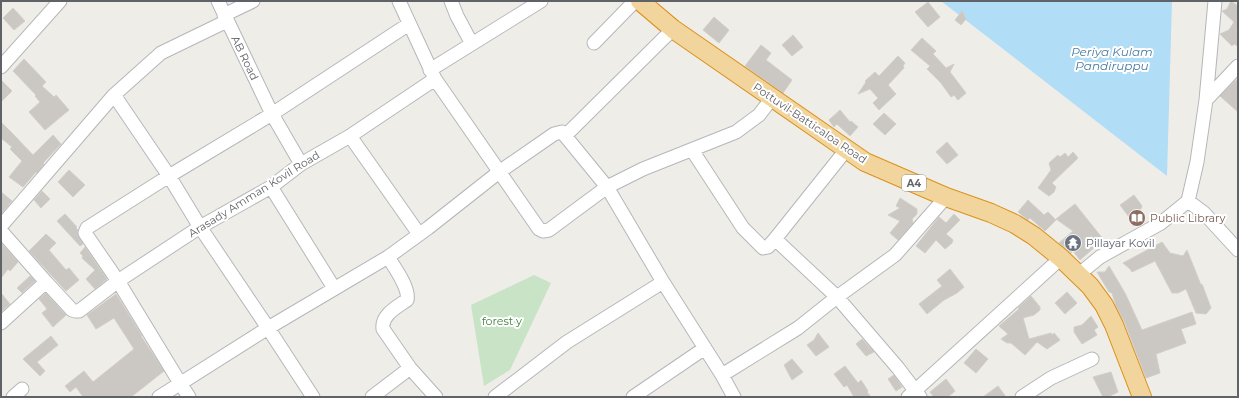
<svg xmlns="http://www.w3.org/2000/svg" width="1239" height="398" viewBox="0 0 1239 398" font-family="Montserrat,sans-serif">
<rect width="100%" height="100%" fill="#efede8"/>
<!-- green -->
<path fill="#c9e3c7" d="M534,275L551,283L510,370L484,386L471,305Z"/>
<!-- water -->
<path fill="#b1ddf6" d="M941,1H1172L1167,176Z"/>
<!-- building -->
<path fill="#cbc8c4" stroke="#d3cec6" d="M1231,1L1238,6V46L1234,44L1232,46L1220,34L1229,30L1234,22L1222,11L1227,9Z
M928,2L940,17L928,27L915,12Z
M13,8L25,21L14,30L3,18Z
M962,11L966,19L961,25L955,20Z
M714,17L729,30L719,43L703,30Z
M793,35L803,47L792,56L782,45Z
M922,38L936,51L933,54L946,68L954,64L950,72L966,93L958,100L954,95L951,97L941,83L927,69L930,66L911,50Z
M761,45L771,53L766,60L792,80L783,93L745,66Z
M898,56L905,63L903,66L904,68L888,85L896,94L879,110L873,103L878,98L870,89L858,94L866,82L865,81L875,72L879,76Z
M24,59L46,82L42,86L54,97L56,95L69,110L45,130L29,112L40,102L35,96L36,95L13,71Z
M1238,79V112L1220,96L1234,82Z
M1,80L12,91L1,102Z
M840,110L850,122L851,121L858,127L850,136L837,124L834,127L831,123L829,120Z
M884,113L896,124L885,135L873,124Z
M1,122L11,132L33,155L53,135L61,144L43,163L44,164L37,173L36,172L23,187L9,177L22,161L10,149L12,147L1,138Z
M947,142L958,155L947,164L936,152Z
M1073,152L1078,158L1052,183L1056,187L1054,192L1049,196L1038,188L1051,170L1049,163L1058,155L1060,157L1065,153L1068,157Z
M69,170L85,185L73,197L58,182Z
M42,191L50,199L41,208L34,200Z
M1,192L12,201L1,214Z
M1134,195L1142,206L1140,211L1145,218L1135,225L1120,205Z
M900,198L917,209V214L912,219L913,223L898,240L890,233L900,221L888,215L900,208L896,206Z
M1028,200L1044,215L1048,212L1056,220L1045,231L1030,218L1028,220L1018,212Z
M1075,204L1107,244L1103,246L1090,235L1096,246L1080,260L1073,251L1071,253L1059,243L1073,231L1056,219Z
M65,214L77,227L76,228L78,230L77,234L83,244L80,246L57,221Z
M954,214L960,220L946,234L953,240L952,243L945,249L936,240L925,253L916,246L939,217L946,223Z
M46,234L56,243L49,250L66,270L69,268L79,280L66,291L29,251Z
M1162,242L1170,253L1183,256L1187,250L1201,285L1202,284L1211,308L1206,314L1196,313L1186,289L1178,293H1172L1155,261L1132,272L1130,269L1123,263Z
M1,243L18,262L10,271L8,269L1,278Z
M85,247L107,279L95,289L86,279L95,270L82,258L83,256L80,253Z
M1109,266L1125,293L1142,330L1192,312L1196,324L1181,329L1186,343L1156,354L1160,373L1146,378L1124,321L1116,306L1112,293L1109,292L1097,272H1105Z
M950,269L964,287L957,293L944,300L927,314L919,304L942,286L937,280Z
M30,276L35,281L22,293L17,288Z
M1067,292L1077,303L1065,314L1055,303Z
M1,293L10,304L1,312Z
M46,293L66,315L53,327L42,313L47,309L39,299Z
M116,294L142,336H141L164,371L131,397H83L76,387L70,392L65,386L84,371L93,382L134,349L114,318L96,329L87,315Z
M1031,296L1040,307V310L1034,315L1023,318L1029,339L1051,333L1052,335L1054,333L1060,340L1047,349L1037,342L1025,355L1011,343H1007L1001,339L1008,334L999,326L1019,309L1018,308Z
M1091,316L1098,327L1094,330L1097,335L1082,344L1074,332V327L1082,325Z
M818,333L829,347L816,356L807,345L814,340Z
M51,336L58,345L37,362L45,371L40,376L23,359Z
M862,339L874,352L866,356L856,344Z
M976,349L988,359L976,373L964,363Z
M792,359L803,372L792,380L784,365Z
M845,366L858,383L861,380L868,391L867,392L871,397H854L847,385L844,387L834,374Z
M1111,372L1118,392L1108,397H1103L1093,377Z
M894,375L902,387L896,391L888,379Z
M946,379L955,391L948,397H934L930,392Z
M998,386L1006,397H983Z"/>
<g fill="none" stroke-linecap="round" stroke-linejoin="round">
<!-- minor casing -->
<g stroke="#b4b7ba" stroke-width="15">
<path id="minor" d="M218,1L272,114L301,164
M399,1L435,79L539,229L543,231L549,230L607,187L643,169L736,132L759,115L772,98
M451,1L457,16L472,44
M224,15L253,1
M594,43L635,1
M1,67L60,1
M430,70L541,1
M114,95L169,176L200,227L268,328L313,397
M1206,100L1238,66
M566,135L673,29
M350,136L419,234
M692,150L743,228L763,248L768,247L775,239L846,150
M271,187L334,288
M1188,201L1197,162L1206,100L1215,1
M1,226L114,95L161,53L227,21
M1,231L46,282L72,310L75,311H79L118,281L200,227L271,187L301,164L350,136L435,79
M775,239L837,297L898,368L920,397
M388,257C394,267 410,288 407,300C397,307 381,315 383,329L410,368L436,397
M1078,275L1100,257L1161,223L1188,201L1204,213L1238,250
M1,323L46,282
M722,375L798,328L837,297L895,255L946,197
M13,397L22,389
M159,397L268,328L388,257L428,228L499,172L554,134L562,132L607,187L663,282L722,375L734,397
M189,397L180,383L118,281L85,233L87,228L169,176L272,114L409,24
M372,397L410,368
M495,397L567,342L663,282
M633,397L705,348
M908,397L1061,258
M1022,397L1051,378L1092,359"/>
</g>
<!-- highway casing -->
<g stroke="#dc911b" stroke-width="20">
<path id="highway" d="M640,1L673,29L865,162L946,197L991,213L1015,224L1034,236L1061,258L1090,286L1104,305L1114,325L1142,397"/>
</g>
<!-- minor -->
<use href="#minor" stroke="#fff" stroke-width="13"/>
<!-- highway -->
<use href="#highway" stroke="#f1d59c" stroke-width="18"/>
</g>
<!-- icons -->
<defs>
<g id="library-disc" transform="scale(0.9)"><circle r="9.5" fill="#8d6e63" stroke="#fff"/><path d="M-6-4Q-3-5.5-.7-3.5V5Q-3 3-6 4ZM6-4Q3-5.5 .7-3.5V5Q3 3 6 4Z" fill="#fff"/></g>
<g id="temple-disc" transform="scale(0.9)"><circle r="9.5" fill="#6b7280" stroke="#fff"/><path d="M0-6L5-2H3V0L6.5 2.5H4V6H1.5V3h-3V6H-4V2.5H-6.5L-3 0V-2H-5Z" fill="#fff"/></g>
</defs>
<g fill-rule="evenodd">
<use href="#library-disc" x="1137" y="218"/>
<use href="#temple-disc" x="1073" y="243"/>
</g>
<g text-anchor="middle" stroke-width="4" stroke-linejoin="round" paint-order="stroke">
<!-- shield labels -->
<rect fill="#fff" stroke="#8f9194" stroke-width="1" x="902" y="175" width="24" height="16" rx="3"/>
<g font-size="10" font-weight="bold" fill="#5f6266">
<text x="914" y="187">A4</text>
</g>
<!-- street labels -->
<g font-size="11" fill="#5f6266" stroke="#fff">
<text transform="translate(245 58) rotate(64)" y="4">AB Road</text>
<text transform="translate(810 123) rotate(34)" y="4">Pottuvil-Batticaloa Road</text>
<text transform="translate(254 194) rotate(-32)" y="4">Arasady Amman Kovil Road</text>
</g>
<!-- education labels -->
<g font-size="11" fill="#785e54" stroke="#fff" text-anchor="start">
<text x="1150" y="222">Public Library</text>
</g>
<!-- worship labels -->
<g font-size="11" fill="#5b616d" stroke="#fff" text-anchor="start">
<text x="1086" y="247">Pillayar Kovil</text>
</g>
<!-- park labels -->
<g font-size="11" fill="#428340" stroke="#fff">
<text x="502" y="325">forest y</text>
</g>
<!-- water labels -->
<g font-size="12" font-style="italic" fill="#4c7a9e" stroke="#fff">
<text x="1112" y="56">Periya Kulam<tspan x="1112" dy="14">Pandiruppu</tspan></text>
</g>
</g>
<!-- border -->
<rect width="1239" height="398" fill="none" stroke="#5f6266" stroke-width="4"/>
</svg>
